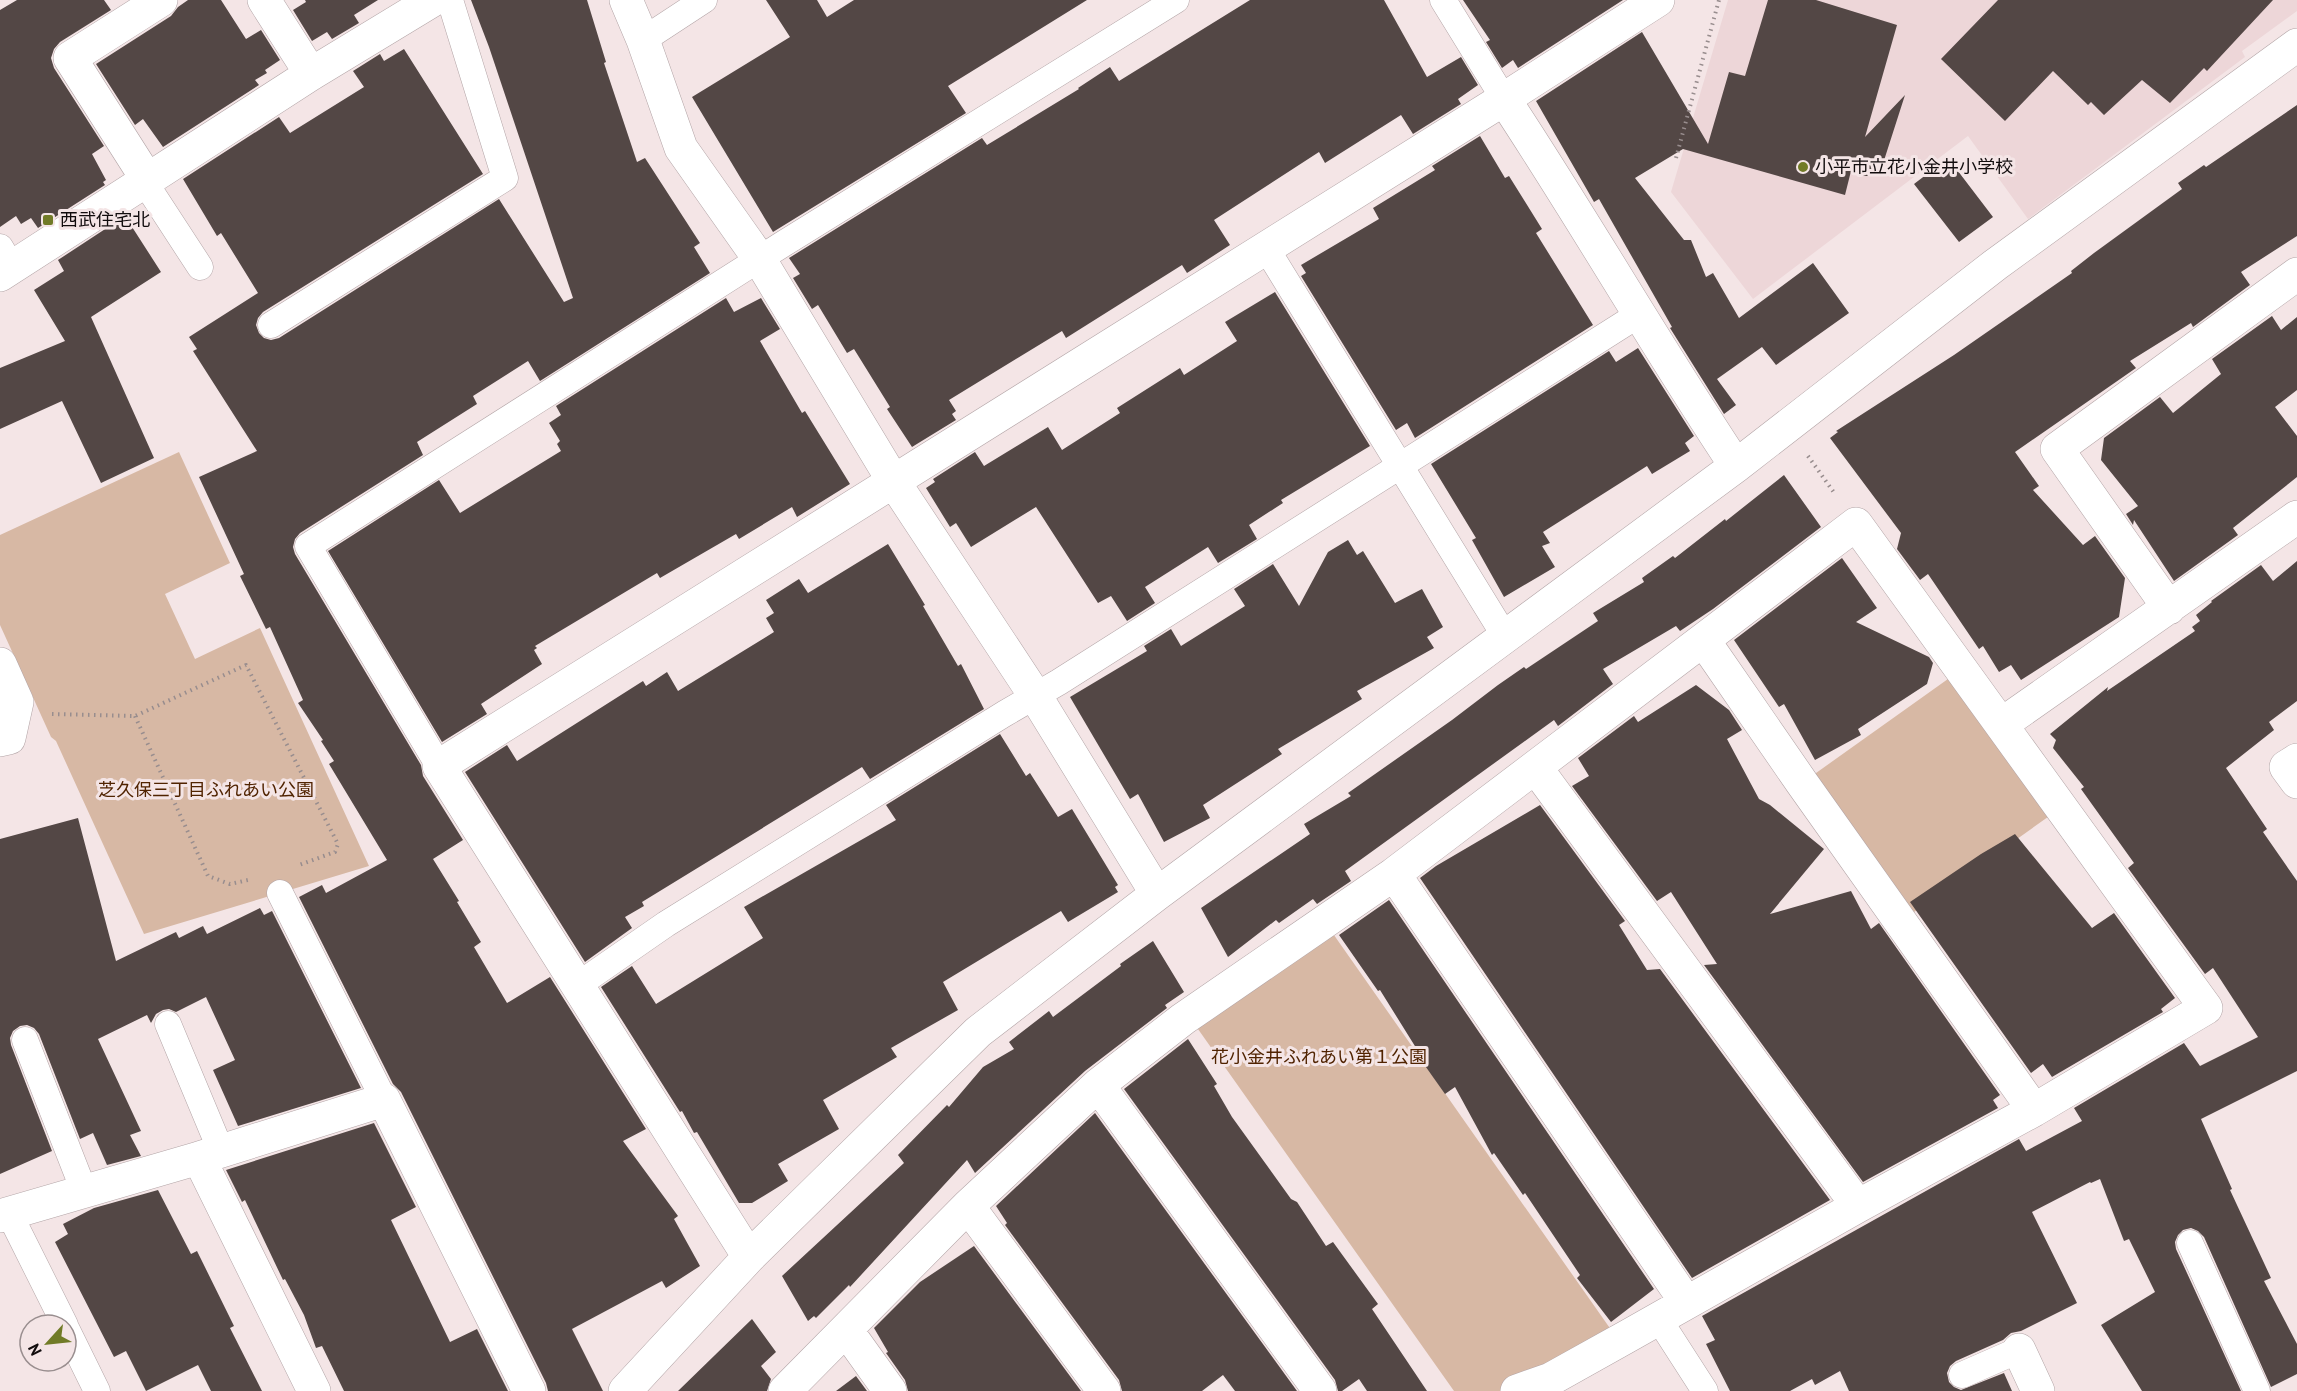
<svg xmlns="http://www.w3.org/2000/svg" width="2297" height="1391" viewBox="0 0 2297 1391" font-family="'PT Sans','Noto Sans JP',sans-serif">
<rect width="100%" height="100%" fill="#f4e5e6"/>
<!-- built -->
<path fill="#edd6d8" d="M1728,0H2297V11L2242,51L2245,57L2028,219L1968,136L1753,299L1671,192Z"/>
<!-- green -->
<path fill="#d7b8a4" d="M179,452L230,563L165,594L195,659L260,628L369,866L144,934L56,741L51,737L0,625V535Z
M1962,669L2062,807L1900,922L1802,783Z
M1329,928L1614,1334L1513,1391H1454L1193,1022Z"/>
<!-- building -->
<path fill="#534745" d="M17,0H104L111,10L60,42L54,49L51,58L54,68L104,146L92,154L106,180L103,182L105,185L38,228L31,218L21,224L16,216L0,227V10Z
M188,0H221L246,39L261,30L280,60L265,70L267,73L255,80L259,85L163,147L143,119L135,125L96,64L171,16L178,7Z
M305,0H378L354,15L359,23L332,39L327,32L312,41L293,10L306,2Z
M471,0H587L606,62L604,63L637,162L645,158L700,243L694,247L710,273L540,381L528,361L473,396L477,404L417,442L423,455L300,533L295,539L293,547L295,554L421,765L423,776L463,840L433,859L459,901L457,902L481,942L474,947L507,1003L550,977L646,1129L623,1141L678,1216L674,1219L700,1266L666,1288L662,1281L572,1329L603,1391H548L546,1383L401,1092L393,1084L299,897L322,885L326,893L387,860L329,764L334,761L321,741L323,740L298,703L303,700L270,627L266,629L240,576L244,574L199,477L257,451L193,351L197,349L189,337L258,293L221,233L217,236L183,179L279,117L290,133L364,87L353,71L380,54L384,61L404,49L483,174L263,312L258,318L256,325L259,333L264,338L271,340L279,338L499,199L564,302L573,298L489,47Z
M766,0H817L827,17L854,0H1087L948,86L966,113L773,232L692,97L790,37Z
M1250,0H1384L1427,77L1461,57L1478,85L1458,99L1461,104L1413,134L1401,115L1325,163L1319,152L1214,220L1230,245L1187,273L1182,265L1066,338L1062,331L949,400L956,411L952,414L956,420L912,447L887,409L890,407L854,349L847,353L818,305L812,309L793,278L800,274L789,258L982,138L987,145L1079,89L1078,88L1110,67L1119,81Z
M1463,0H1623L1518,68L1513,60L1502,68L1486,42L1490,40Z
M1768,0H1816L1897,25L1865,137L1905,95L1879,176H1866L1851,171L1845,195L1683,149L1635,178L1684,240H1691L1706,277L1713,273L1739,318L1813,263L1849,313L1776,365L1762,347L1717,379L1736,405L1724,414L1670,328L1672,327L1599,199L1594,202L1536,101L1642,32L1708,144L1729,72L1745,76Z
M1998,0H2273L2207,71L2204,68L2170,103L2142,80L2104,115L2091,102L2088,105L2053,71L2005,121L1941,59Z
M2297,105V236L2241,272L2250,285L2193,327L2191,323L2130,361L2136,368L2015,452L2039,486L2033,490L2083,545L2095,536L2125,578L2119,617L2021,680L2011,665L1999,672L1983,646L1979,649L1928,574L1920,580L1897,549L1901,533L1830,438L1838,432L1836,431L1954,355L2072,273L2071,271L2094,253L2182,189L2178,183L2204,165L2206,167Z
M1480,136L1505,178L1509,176L1542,229L1536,233L1593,325L1415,438L1407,423L1396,430L1301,276L1306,273L1301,265L1379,219L1373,208L1435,170L1432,166Z
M1948,158L1993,217L1959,242L1914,184Z
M125,216L161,272L91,317L154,458L101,483L62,401L0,429V368L65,341L34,290L64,271L58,260Z
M1275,292L1370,446L1281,500L1283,503L1249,525L1257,539L1218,563L1208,547L1145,587L1155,603L1127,621L1111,596L1098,603L1036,507L971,547L956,523L950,527L926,488L935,482L933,479L975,452L984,466L1048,427L1062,450L1120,413L1117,408L1180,368L1184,375L1237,341L1225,322Z
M726,298L734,312L761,298L780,329L760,341L802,413L805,411L850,484L797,517L792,507L739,539L736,534L660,578L657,573L535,646L537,648L534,650L542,664L481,704L487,714L442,742L328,551L439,480L460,513L561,451L557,444L560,441L549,423L561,415L556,406Z
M2272,316L2281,330L2297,317V390L2275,407L2297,436V477L2233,528L2238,535L2174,581L2134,520L2133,525L2126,514L2138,506L2101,460L2104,438L2160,397L2173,413L2221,374L2212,359Z
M1638,348L1694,436L1685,443L1690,451L1652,474L1647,466L1543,532L1550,543L1542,546L1555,567L1504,597L1472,540L1476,538L1431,464L1609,351L1616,362Z
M1784,475L1821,527L1713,609L1680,631L1676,626L1603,669L1613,684L1558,726L1554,720L1345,871L1351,881L1317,904L1313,899L1279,923L1276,920L1228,957L1201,908L1310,834L1304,824L1351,796L1348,793L1452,720L1498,685L1524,667L1526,669L1598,621L1593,613L1644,582L1642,578L1673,556L1675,558L1725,519L1726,521Z
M1348,540L1357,555L1363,551L1395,603L1422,589L1443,627L1427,637L1434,648L1357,691L1362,699L1278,749L1282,754L1203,805L1210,818L1164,842L1138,794L1130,799L1070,697L1147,651L1144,646L1171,629L1181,646L1245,606L1234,589L1273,564L1299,606L1328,552Z
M888,544L925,605L923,606L958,666L961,664L984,709L870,779L862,767L642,902L644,906L625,917L632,928L585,962L465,772L507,745L517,761L643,681L646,686L667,672L678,691L774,632L766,618L774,613L766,600L799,579L808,593Z
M1842,558L1877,608L1856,622L1929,657L1933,663L1927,684L1858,729L1861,735L1815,760L1784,704L1779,707L1734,640Z
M2297,561V701L2269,722L2274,730L2226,768L2267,829L2263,832L2297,881V1071L2201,1119L2232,1189L2230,1190L2271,1278L2264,1281L2297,1344V1374L2271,1387L2204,1237L2198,1231L2191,1228L2183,1230L2178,1235L2175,1242L2176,1249L2241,1391H2142L2101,1325L2155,1292L2129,1239L2124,1241L2100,1179L2091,1183L2090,1182L2032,1212L2077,1303L2021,1331L2011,1333L2003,1340L1956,1361L1950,1366L1947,1373L1949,1382L1954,1387L1961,1390L2004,1373L2012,1391H1849L1840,1371L1815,1385L1812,1379L1790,1391H1730L1706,1344L1715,1340L1702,1316L2019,1139L2026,1151L2082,1121L2074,1108L2184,1043L2200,1066L2258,1037L2213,968L2205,974L2128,868L2134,863L2081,789L2084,787L2053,748L2056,740L2050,734L2108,687L2107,691L2195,631L2192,627L2200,621L2196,615L2212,602L2211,601L2261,565L2273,581Z
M1696,685L1729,710L1742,730L1727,739L1759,799L1770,805L1824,849L1770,914L1851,891L1871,929L1879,923L2000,1095L1993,1100L1998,1108L1863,1182L1704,965L1717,964L1671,892L1657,901L1572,786L1589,776L1578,758L1634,716L1638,722Z
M1000,734L1026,776L1030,773L1058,817L1072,809L1118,885L1115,887L1118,892L1068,922L1061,911L943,982L958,1010L891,1048L897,1057L823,1100L839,1129L778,1164L788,1181L752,1203H739L697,1132L694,1133L682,1111L680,1112L601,987L632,966L656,1004L763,938L744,907L896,820L886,805Z
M1540,805L1625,921L1619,925L1647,970L1660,969L1830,1200L1692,1278L1420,878L1436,866Z
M78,818L116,961L176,932L179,938L203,926L207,934L260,908L264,915L272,911L361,1088L238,1126L213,1070L235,1060L206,997L176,1012L169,1009L163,1010L156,1014L151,1023L147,1015L98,1039L141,1131L130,1135L141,1156L107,1165L93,1133L80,1139L39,1034L34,1028L27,1025L20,1026L13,1031L10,1038L11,1045L52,1151L0,1174V839Z
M2015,834L2092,928L2114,913L2175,998L2161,1009L2163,1012L2052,1077L2043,1064L2031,1073L1910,902L1981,854Z
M1389,900L1654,1289L1611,1322L1577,1278L1580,1275L1525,1193L1523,1195L1494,1153L1492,1155L1455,1087L1445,1094L1416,1053L1418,1051L1380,990L1378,991L1339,935Z
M1153,941L1184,992L1165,1005L1167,1008L1085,1071L975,1173L967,1160L850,1287L849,1285L816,1318L814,1316L808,1321L782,1276L904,1163L898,1155L947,1105L949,1107L983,1067L1014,1049L1009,1042L1049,1011L1053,1017L1121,966L1120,964Z
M1188,1039L1217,1084L1214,1086L1232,1117L1291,1199L1297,1202L1326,1246L1333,1242L1378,1304L1372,1309L1427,1391H1367L1359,1379L1342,1391H1338L1335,1380L1124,1089Z
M1095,1113L1297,1391H1235L1223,1375L1202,1391H1122L1119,1380L1005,1225L1007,1223L996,1206Z
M374,1123L416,1207L391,1220L450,1342L477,1329L508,1391H344L322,1346L316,1348L304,1315L285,1279L283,1280L245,1200L242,1202L226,1170Z
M158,1190L191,1254L197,1251L234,1326L230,1328L262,1391H211L198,1365L146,1391L126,1351L114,1357L55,1242L68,1234L63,1224L94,1208Z
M974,1246L1081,1391H908L905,1380L886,1353L888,1352L874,1328L920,1282Z
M752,1319L776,1352L761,1366L771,1379L767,1391H678Z
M856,1376L867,1391H836Z"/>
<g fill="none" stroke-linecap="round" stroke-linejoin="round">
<!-- lane casing -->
<g stroke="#b3a5a7" stroke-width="27">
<path id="lane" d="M1443,0L1504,99
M643,40L704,0
M144,181L200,267
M0,247L12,267
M1266,248L1506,638
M271,325L505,178L450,0
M439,766L308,546L783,244L1176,0
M280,893L384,1100
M578,985L666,924L1004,714L1059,682L1638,315
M168,1024L221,1151
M25,1040L84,1191
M9,1213L65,1325
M2190,1243L2257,1391
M1658,1318L1705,1391
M66,1328L97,1391
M1962,1375L2019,1350"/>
</g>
<!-- street casing -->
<g stroke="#b3a5a7" stroke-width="34">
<path id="street" d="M264,0L311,74
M626,0L643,40L681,148L760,260L894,482L1036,697L1157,894
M1504,99C1584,220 1656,346 1736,466
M147,179L70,58L161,0
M0,275L311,74L433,0
M2169,608L2057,449L2297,274
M1704,641L1802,783L2034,1110
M0,664L17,702L9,738L0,740
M2002,724L2297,517
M2297,760L2286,767L2297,782
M1536,768L1858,1206
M1394,874L1686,1302
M1098,1085L1320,1391
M199,1158L384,1100L529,1391
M968,1206L1104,1391
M0,1216L199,1158L314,1391
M749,1257L439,766L1504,99L1658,0
M847,1331L890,1391
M2019,1350L2038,1391
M625,1391L749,1257L978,1032L1157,894L1736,466L1995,265L2297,45
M785,1391L968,1206L1098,1085L1183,1019L1394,874L1856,524L2206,1008L2034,1110L1858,1206L1628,1336L1551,1379L1517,1391"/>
</g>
<!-- path -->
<path stroke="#988d8e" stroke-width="4" stroke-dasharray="1.5 4.5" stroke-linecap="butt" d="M1676,158L1719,0
M1808,456L1835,494
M52,714L135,716L246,665L338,844L335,852L299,865
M135,716L208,876L230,884L248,880"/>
<!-- lane -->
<use href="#lane" stroke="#fff" stroke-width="26"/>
<!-- street -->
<use href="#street" stroke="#fff" stroke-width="33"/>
</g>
<!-- markers -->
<g fill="#717b27" stroke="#f4e5e6" stroke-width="2">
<circle cx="1803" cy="167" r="6"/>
<rect x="42" y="214" width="12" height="12" rx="3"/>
</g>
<g text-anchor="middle" stroke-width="6" stroke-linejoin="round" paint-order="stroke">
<!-- poi labels -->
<g font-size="18" fill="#110c0d" stroke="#f4e5e6" text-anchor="start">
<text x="1815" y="173">小平市立花小金井小学校</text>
<text x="60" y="226">西武住宅北</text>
</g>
<!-- park labels -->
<g font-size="18" fill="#502300" stroke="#f4e5e6">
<text x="206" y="796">芝久保三丁目ふれあい公園</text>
<text x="1319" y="1063">花小金井ふれあい第１公園</text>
</g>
</g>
<!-- north arrow -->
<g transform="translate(48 1343) rotate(243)"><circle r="28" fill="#f4e5e6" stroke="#998e8f" stroke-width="1.5"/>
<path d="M0-4.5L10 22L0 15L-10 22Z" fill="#717b27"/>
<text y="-9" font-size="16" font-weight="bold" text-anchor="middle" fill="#110c0d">N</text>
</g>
</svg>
